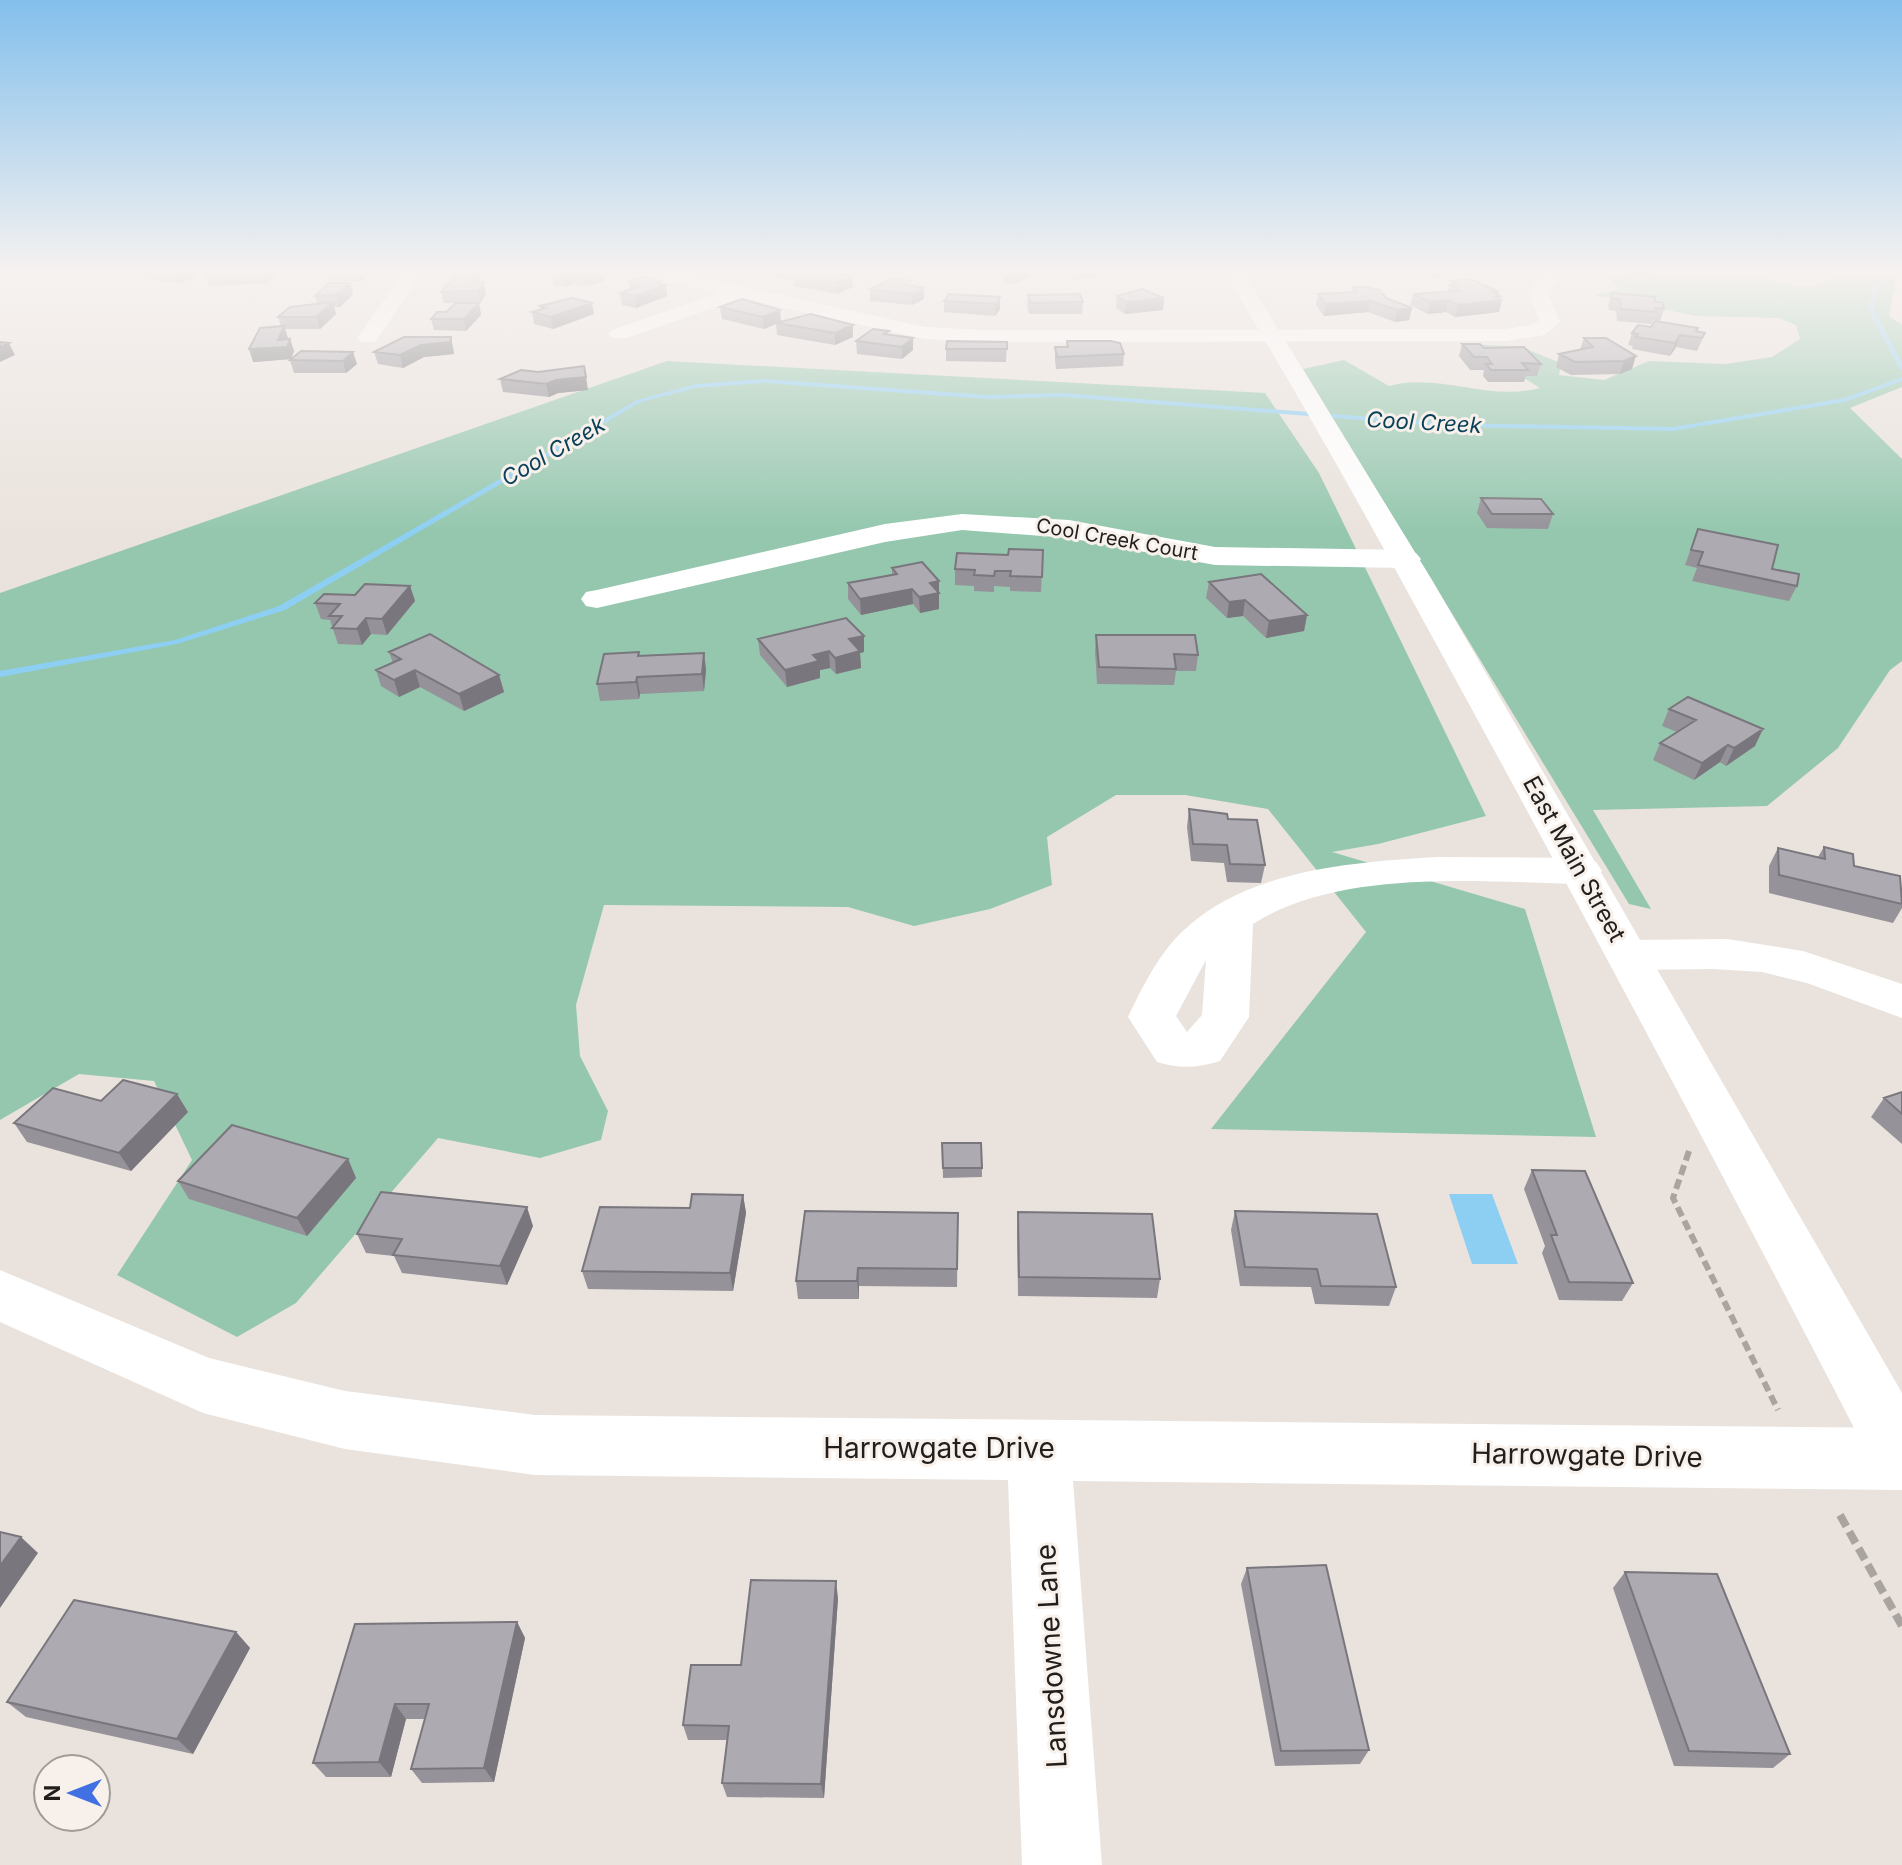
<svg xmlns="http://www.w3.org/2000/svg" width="1902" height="1865" viewBox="0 0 1902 1865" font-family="Inter,sans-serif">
<rect width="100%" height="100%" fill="#eae3dd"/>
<!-- green -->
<path fill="#94c7ae" d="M1605,272H1753C1772,283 1810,294 1828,279L1822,272H1897L1889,316L1902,325V387L1850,408L1902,459V661L1890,670L1838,748L1767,806L1593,810L1651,909L1629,904L1303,369L1344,360L1389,386C1438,372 1490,402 1540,388L1469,344L1521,347L1561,363L1559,375L1604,380L1649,361L1725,364L1772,357L1800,339L1796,325L1779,318L1697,316L1594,295L1619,289Z
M667,361L1265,393L1319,473L1486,816L1378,844L1332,852L1525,909L1596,1137L1211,1129L1366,932L1268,809L1185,795H1116L1047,837L1052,885L990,909L914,926L848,907L604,905L576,1005L580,1056L608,1111L601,1140L540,1158L438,1138L296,1303L237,1337L117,1275L192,1160L154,1081L79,1074L0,1120V593Z"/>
<!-- water -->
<path fill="#8dcff3" d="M1449,1194H1492L1518,1264H1472Z"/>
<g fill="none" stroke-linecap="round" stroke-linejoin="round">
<!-- stream -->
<path fill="#8dcff3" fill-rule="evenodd" d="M1876,272H1880L1874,310L1902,363V370L1899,368L1868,310Z
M1902,377V381L1845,402L1673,431L1449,427L1063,397L987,399L765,383L696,388L641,402L285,610L177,644L0,677V671L175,640L279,606L637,400L696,384L765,379L987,395L1063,393L1449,423L1673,427L1844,398Z"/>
<!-- path-far1 -->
<path stroke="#a9a49f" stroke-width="6" stroke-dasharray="10 5" stroke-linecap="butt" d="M1689,1151L1673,1198L1778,1410"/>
<!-- path -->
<path stroke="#a9a49f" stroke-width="8" stroke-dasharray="13 6" stroke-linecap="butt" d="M1840,1515L1902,1626"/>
<!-- minor -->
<path fill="#fff" fill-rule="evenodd" d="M404,272H423L375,342H361L357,338Z
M642,272H678L925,327L984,330L1506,329L1531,325L1539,320L1528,291L1541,277L1548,275L1558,281L1548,292L1560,322L1544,335L1506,341L984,342L925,339L741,298L626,338H612L608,334L612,330L718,293L644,276Z
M962,514L1069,520L1215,547L1406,550L1416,553L1421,559L1416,565L1406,568L1215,565L1069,538L962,530L885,542L597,608L586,606L581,599L586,592L597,590L885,524Z
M1438,857L1581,858L1596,862L1602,871L1596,880L1581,884C1482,882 1340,868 1253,924L1249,1017L1220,1061C1198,1068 1179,1069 1157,1062L1128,1017C1143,986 1159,953 1184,930C1249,869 1354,862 1438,857ZM1206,960L1202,1015L1187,1032L1176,1016Z
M1727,939L1803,951L1902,984V1018L1807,983L1762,972L1713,969L1628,970L1612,966L1606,955L1612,944L1628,940Z
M0,1270L209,1358L345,1391L535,1415L1902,1428V1490L1073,1481L1102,1865H1022L1008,1480L535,1475L345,1449L203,1413L0,1322Z"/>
<!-- major -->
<path fill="#fff" fill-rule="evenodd" d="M1224,272H1243L1432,580L1902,1393V1485L1879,1476C1757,1239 1632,1004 1505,770C1414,603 1323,435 1224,272Z"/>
</g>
<!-- wall -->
<path fill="#959299" d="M144,272H194L196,277L180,283L146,279Z
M207,272H273L274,277L266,284L209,285L205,274Z
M325,272H367V275L362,281H329Z
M451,272H482L478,280L486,294L481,302L457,303H479L481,315L466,331L434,330L431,319L446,312L456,303H444L441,292L452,280Z
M549,272H602L604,281L585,286L575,284L564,287L554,285L553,278H550Z
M749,272H829L853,287L837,294L794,286V278L789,280Z
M978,272H1032V276L1014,284L1003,282L1004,278L978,273Z
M1065,272H1114L1076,280L1065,275Z
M1356,272H1373L1372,277L1356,275Z
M1410,272H1443L1441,278L1416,276Z
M1623,272H1653L1652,276H1627Z
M629,281H661L667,296L636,308L622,305L620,293L630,290Z
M1452,281L1499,295V312L1455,317L1446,312L1428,314L1410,305L1413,294L1448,291Z
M350,283L353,294L340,307H334L336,314L320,329H285L288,339H290L294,351L291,359L253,362L281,326L278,317L317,304L315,296Z
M911,286L924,299L912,305L870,301V289Z
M1353,287L1412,308L1409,320L1395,322L1368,312L1324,316L1316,305L1318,294L1352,292Z
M1612,293L1655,302L1664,309L1660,321L1653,320L1652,324L1617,321L1616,311L1609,310L1608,305Z
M1028,295L1083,302L1082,314H1029L1027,306Z
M1117,296L1164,298L1163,310L1125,314L1116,308Z
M1000,297V309L995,316L944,312V301Z
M540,306L594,314L553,329L534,324L532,312L541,310Z
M720,307L781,322L853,325V337L835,345L777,335L776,324L764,329L722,319Z
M1651,327L1698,328L1697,332L1705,333L1697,351L1676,347L1670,356L1632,349L1633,346L1628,345L1632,333Z
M889,335L913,350L902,359L857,354L856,341Z
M451,337L454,354L424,357L403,368L378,364L374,352Z
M1584,338H1606L1632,369L1620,374L1571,375L1556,367L1559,354L1580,350Z
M1067,341L1124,354L1123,366L1056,369L1055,360V347H1066Z
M1007,342L1006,362L946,361V349Z
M1462,344L1484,348L1541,364L1537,376H1526L1524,382H1488L1483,376L1484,370H1470L1459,356Z
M301,351L357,364L346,373H294L290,360Z
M500,379L588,390L558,393L549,397L503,392Z
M1481,498L1553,514L1548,529L1487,528L1477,513Z
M1698,529L1772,569L1797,586L1789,601L1692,581L1697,568L1685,565Z
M1043,550L1041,592L1010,591V587L994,586V592L974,591V586L955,585V569L1008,555Z
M892,568L939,581V609L920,613L913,604L861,615L848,599V583L892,575Z
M1209,582L1307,615L1304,631L1266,638L1243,616L1227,618L1206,598Z
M410,586L415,601L387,635L371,634L362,645L338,644L330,620L321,619L315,603Z
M1096,635L1198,655L1196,671H1176L1174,685L1097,684L1095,651Z
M758,639L864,652L860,653L861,668L836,674L830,668L820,670V678L787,687L760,655Z
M389,652L499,675L504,692L464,711L420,687L399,697L381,686L376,670L393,663Z
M704,653L706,670L704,691L640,694L639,699L600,701L597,684L640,656Z
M1669,709L1755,746L1726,766L1720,762L1694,780L1653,760L1660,743L1677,732L1662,726Z
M1189,809L1228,819L1265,865L1261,883L1227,882L1224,863L1191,861L1187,827Z
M1824,847L1854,866L1902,888V908L1893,923L1769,893V866L1778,848L1818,857Z
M1902,1092V1144L1871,1117L1884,1098Z
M101,1101L188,1112L131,1171L27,1142L14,1123Z
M942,1143L982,1168V1177L943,1178Z
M348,1159L356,1178L307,1236L189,1199L178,1181Z
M1532,1170L1633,1283L1622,1301L1559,1300L1542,1253L1545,1246L1524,1189Z
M743,1195L746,1213L733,1291L588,1289L582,1271L690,1208Z
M1235,1211L1396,1287L1389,1306L1315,1304L1311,1287L1240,1286L1231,1230Z
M1018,1212L1160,1279L1157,1298L1018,1296L1017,1230Z
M958,1213L957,1287L859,1286V1299H798L796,1281Z
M533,1226L507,1285L402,1273L394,1256L366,1253L357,1234Z
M1247,1568L1369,1750L1360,1764L1275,1766L1241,1584Z
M1625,1572L1790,1754L1773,1768L1674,1766L1613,1588Z
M838,1598L824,1798L727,1797L722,1783L727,1740H688L683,1725L741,1665Z
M517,1622L525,1638L494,1782L422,1783L411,1769L425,1719H406L391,1777H326L313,1763L355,1624Z
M236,1632L250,1648L193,1754L26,1717L7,1702Z"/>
<!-- shaded-wall -->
<path fill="#79777d" d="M176,272H194L196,277L180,283Z
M263,272H273L274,277L266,284L262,273Z
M360,272H367V275L362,281Z
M476,272H482L478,280L479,286L471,282L476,275Z
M593,272H602L604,281L585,286L583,275Z
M788,272H805L793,274L794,278L789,280Z
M1032,272V276L1014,284V273Z
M1077,272H1114L1076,280Z
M573,273L575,284L564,287L562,276Z
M852,276L853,287L837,294L836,283Z
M661,281L662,286L666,285L667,296L636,308L635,296L655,283Z
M484,282L486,294L481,302L478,291Z
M350,283L353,294L340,307L336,295Z
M924,288V299L912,305V294Z
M1493,292H1499L1498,296H1500L1499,301L1502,300L1499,312L1455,317L1458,305Z
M1000,297V309L995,316L996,304Z
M1164,298L1163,310L1125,314L1126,302Z
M1448,300L1446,312L1428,314L1430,302Z
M1370,301L1368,312L1324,316L1326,304Z
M333,302L336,314L320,329L316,317Z
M479,303L481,315L466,331L464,319Z
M592,303L594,314L553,329L551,317Z
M1412,308L1409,320L1395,322L1397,310Z
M780,310L781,322L776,323V324L764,329L763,317Z
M853,325V337L835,345V333Z
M284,326L288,338L284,347L290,339L294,351L291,359L253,362L249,349L278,340Z
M1680,335L1676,347L1670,356L1675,343Z
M451,337L454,354L424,357L403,368L400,355L421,345Z
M913,338V350L902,359V347Z
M9,343L15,355L0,362V347Z
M353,352L357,364L346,373L343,361Z
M1636,356L1632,369L1620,374L1624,361Z
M586,377L588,390L558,393L549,397L546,384L556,380Z
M939,581V609L920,613L919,597L930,583Z
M410,586L415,601L387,635L382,619Z
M912,589L913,604L861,615L860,599Z
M1245,600L1243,616L1227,618L1229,602Z
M1307,615L1304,631L1266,638L1269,621Z
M366,618L371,634L362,645L357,629Z
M864,636V652L860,653L861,668L836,674L835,658L849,639Z
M829,651L830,668L820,670V678L787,687L785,670L813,655Z
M704,653L706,670L704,691L702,674Z
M415,670L420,687L399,697L394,680Z
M499,675L504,692L464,711L459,694Z
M637,677L640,694L639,699L636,682Z
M1763,729L1755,746L1726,766L1734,748Z
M1728,745L1720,762L1694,780L1702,763Z
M177,1094L188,1112L131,1171L119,1153Z
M348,1159L356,1178L307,1236L297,1218Z
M743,1195L746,1213L733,1291L730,1273Z
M527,1207L533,1226L507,1285L500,1266Z
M858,1268L859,1286V1299L857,1281Z
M21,1537L38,1553L0,1608V1566Z
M836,1581L838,1598L824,1798L821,1784Z
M517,1622L525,1638L494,1782L484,1768Z
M236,1632L250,1648L193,1754L177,1739Z
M395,1704L406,1719L391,1777L379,1762Z"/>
<!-- building -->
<path fill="#adaab2" stroke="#79777d" stroke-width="2" d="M207,272H263L205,274Z
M556,272H593L583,275L573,273L562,276L552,273Z
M799,272H829L852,276L836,283L793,274Z
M457,275H476L471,282H484L478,291L441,292Z
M642,277L661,281L655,283L666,285L635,296L620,293L637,287L633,286L640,284L629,281Z
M894,278L911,281L904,284L924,288L912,294L870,289Z
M1471,279L1499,292H1493L1500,296L1493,297L1502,300L1458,305L1448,300L1430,302L1413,294L1462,291L1450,285L1459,284L1452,281Z
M329,283H350L336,295L315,296Z
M1353,287H1365L1380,290L1386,298L1412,308L1397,310L1370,301L1326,304L1318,294L1357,292Z
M1142,289L1164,298L1126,302L1117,296Z
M1612,293L1655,297V302H1662L1664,309L1655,308L1656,312L1621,309L1620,299L1612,298Z
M949,294L1000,297L996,304L944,301Z
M1080,294L1083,302L1030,303L1028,295Z
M572,298L592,303L551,317L532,312L546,308L540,306Z
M742,299L780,310L763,317L720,307Z
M333,302L316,317H278L290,307Z
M456,303H479L464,319H431L437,312H446Z
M811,314L853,325L835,333L776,323Z
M1655,321L1698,328L1696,331L1705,333L1702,338L1680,335L1675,343L1636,337L1638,334L1632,333L1638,325L1651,327Z
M284,326L278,340L290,339L287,347L249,349L260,328Z
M873,329L889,331L884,334L913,338L902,347L856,341Z
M404,337H451V342L421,345L400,355L374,352Z
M1584,338H1606L1636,356L1624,361L1575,362L1559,354L1593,347Z
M947,341L1007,342V349H946Z
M1067,341H1111L1120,343L1124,354L1057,357L1055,347H1068Z
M0,342L9,343L0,347Z
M1462,344H1480L1484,348L1524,347L1541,364L1522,363L1528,370H1491L1486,364H1492L1487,357H1474Z
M301,351L353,352L343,361L290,360Z
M584,366L586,377L556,380L546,384L500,379L521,370L538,372Z
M1481,498L1541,499L1553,514H1492Z
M1698,529L1778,545L1772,569L1799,574L1797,586L1698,565L1703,552L1691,550Z
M1009,549L1043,550L1042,577L1010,576L1011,571H995L994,576L974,575L975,570L955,569L957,553L1008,555Z
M922,562L939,581L930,583L939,593L919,597L912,589L860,599L848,583L897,574L892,568Z
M1261,574L1307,615L1269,621L1245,600L1229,602L1209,582Z
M365,584L410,586L382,619L366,618L357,629L332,628L342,616H329L340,604L315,603L324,594L355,595Z
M846,618L864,636L849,639L860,651L835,658L829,651L813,655L819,661L785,670L758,639Z
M430,634L499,675L459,694L415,670L394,680L376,670L401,659L389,652Z
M1096,635H1195L1198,655L1174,654L1176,669L1099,667Z
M639,652L638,656L704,653L702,674L637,677L636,682L597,684L604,654Z
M1688,697L1763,729L1734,748L1728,745L1702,763L1660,743L1696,720L1669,709Z
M1189,809L1227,814L1228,819L1257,820L1265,865L1230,864L1227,845L1193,844Z
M1824,847L1853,854L1854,866L1900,876L1902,904L1779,875L1778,848L1825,859Z
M123,1080L177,1094L119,1153L14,1123L53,1088L101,1101Z
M1902,1092V1114L1884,1098Z
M232,1125L348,1159L297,1218L178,1181Z
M942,1143H981L982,1168H943Z
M1532,1170L1585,1171L1633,1283L1569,1282L1551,1235H1557Z
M381,1192L527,1207L500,1266L393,1255L402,1239L357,1234Z
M692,1194L743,1195L730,1273L582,1271L600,1207L690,1208Z
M805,1211L958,1213L957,1269L858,1268L857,1281H796Z
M1235,1211L1377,1214L1396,1287L1321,1286L1317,1269L1245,1267Z
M1018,1212L1152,1214L1160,1279L1019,1277Z
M0,1532L21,1537L0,1566Z
M1326,1565L1369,1750L1281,1751L1247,1568Z
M1625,1572L1717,1574L1790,1754L1689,1751Z
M751,1580L836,1581L821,1784L722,1783L729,1726L683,1725L691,1665H741Z
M74,1600L236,1632L177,1739L7,1702Z
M517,1622L484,1768L411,1769L429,1704H395L379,1762L313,1763L355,1624Z"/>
<!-- sky -->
<linearGradient id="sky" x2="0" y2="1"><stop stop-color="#83bfec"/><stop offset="0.51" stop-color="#f6f2f0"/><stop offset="1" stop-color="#f6f2f0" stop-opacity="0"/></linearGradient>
<rect width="1902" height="533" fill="url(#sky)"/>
<g text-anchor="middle" stroke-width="6" stroke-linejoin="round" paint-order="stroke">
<!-- far-street labels -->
<g font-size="20" fill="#211e1c" stroke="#f8f0ea">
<text transform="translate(1117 539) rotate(10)" y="7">Cool Creek Court</text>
</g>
<!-- far-water labels -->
<g font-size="22" font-style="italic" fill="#0a415a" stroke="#f8f0ea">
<text transform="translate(1424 422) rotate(3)" y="8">Cool Creek</text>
<text transform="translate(553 451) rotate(-30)" y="8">Cool Creek</text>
</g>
<!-- street labels -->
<g font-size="24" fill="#211e1c" stroke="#f8f0ea">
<text transform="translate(1574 859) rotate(61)" y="8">East Main Street</text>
</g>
<!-- near-street labels -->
<g font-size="28" fill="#211e1c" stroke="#f8f0ea">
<text x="939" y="1458">Harrowgate Drive</text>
<text transform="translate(1587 1455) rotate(1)" y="10">Harrowgate Drive</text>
<text transform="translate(1051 1656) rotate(-93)" y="10">Lansdowne Lane</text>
</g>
</g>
<!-- north arrow -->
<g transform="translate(72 1793) rotate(270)"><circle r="38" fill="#f8f0ea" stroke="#a29c98" stroke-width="2"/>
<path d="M0-6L14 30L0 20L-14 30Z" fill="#4070e1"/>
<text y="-12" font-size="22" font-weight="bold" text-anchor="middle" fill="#211e1c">N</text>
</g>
</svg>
